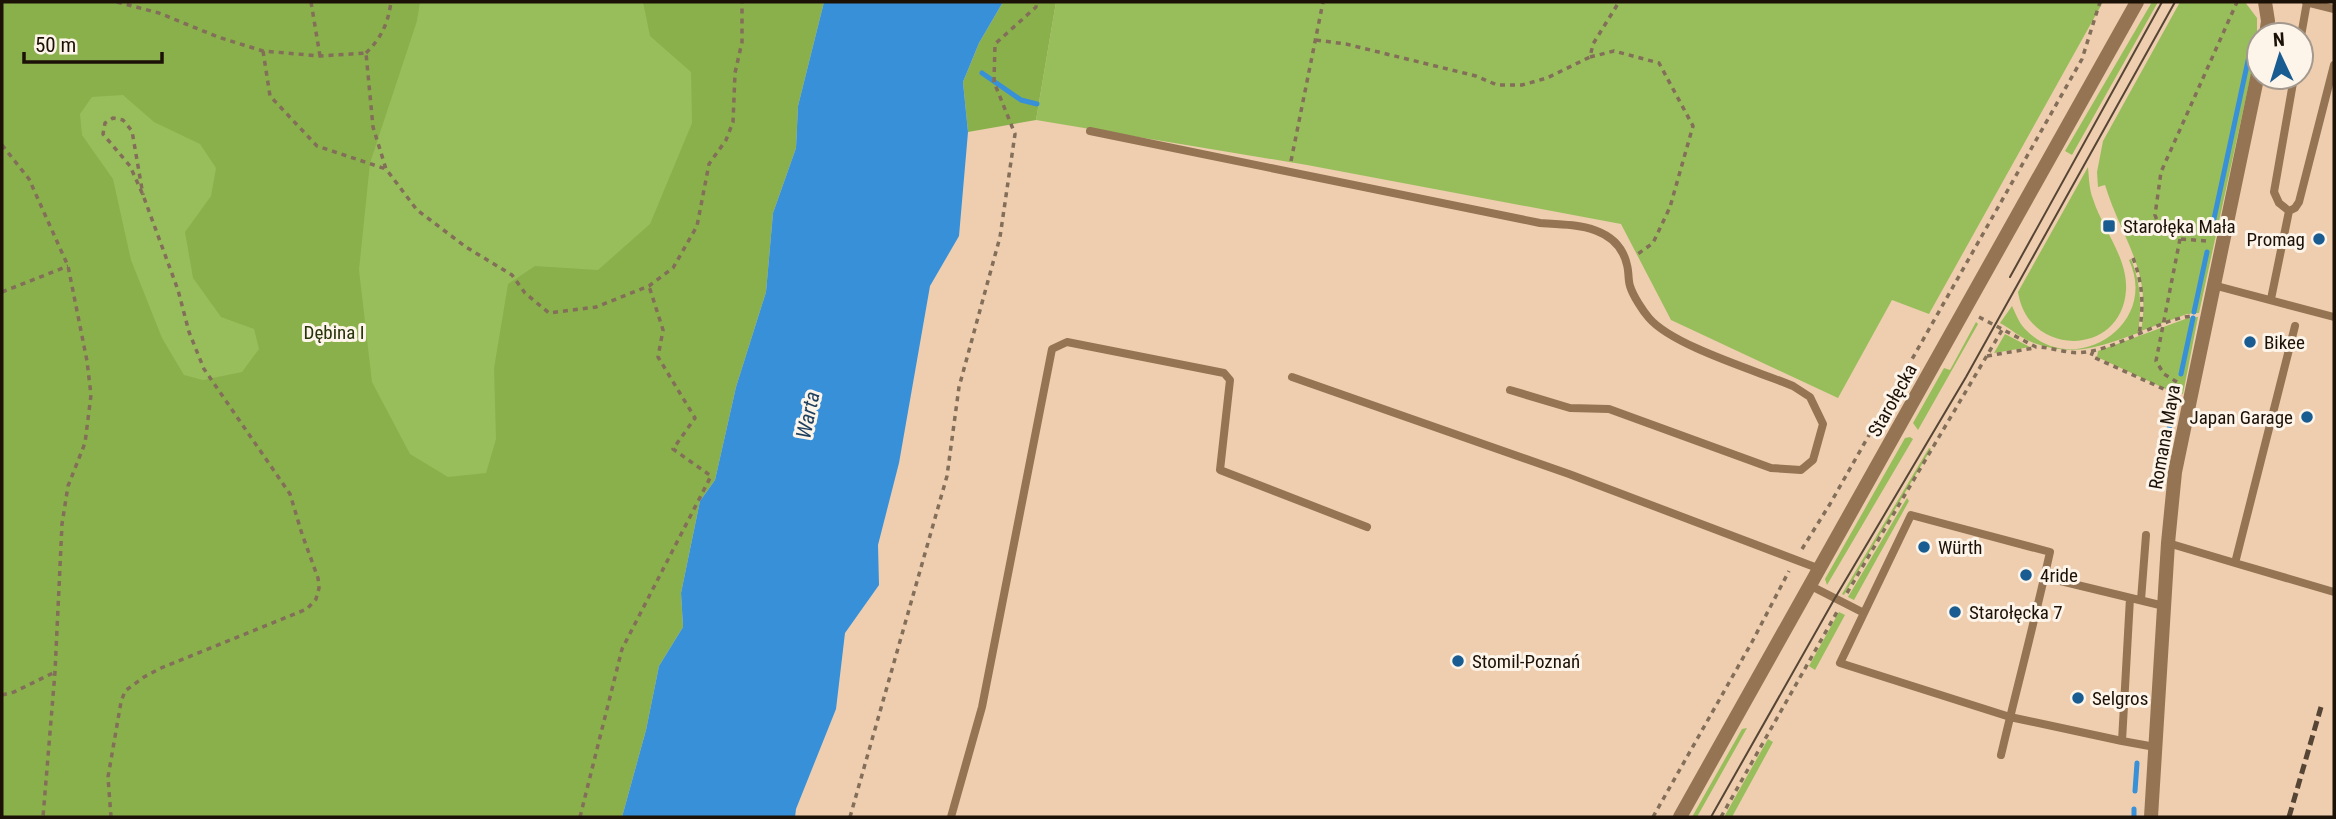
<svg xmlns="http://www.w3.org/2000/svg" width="2336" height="819" viewBox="0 0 2336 819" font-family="'Roboto Condensed',sans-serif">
<rect width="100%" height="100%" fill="#eeceaf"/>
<!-- green -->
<path fill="#98be5c" d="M2,2H791L628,519L2,817Z
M1056,2H2103L1929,314L1892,300L1838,398L1671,320L1621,224L1307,165L1036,120Z
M2152,2H2158L2072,155L2065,151Z
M2180,2H2245L2257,18V47L2199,313L2187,314L2141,331C2152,270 2122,240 2105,185L2098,187L2097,172L2103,141Z
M2088,167C2089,177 2089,189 2093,199C2102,228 2128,258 2126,290C2122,357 2028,358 2018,292Z
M2131,259C2141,284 2142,306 2138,333C2101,346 2077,357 2037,344C2023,340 2011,329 2000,323L2012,306C2016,314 2019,323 2025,329C2073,380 2160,326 2129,260Z
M2198,317L2183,394L2170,391L2097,357L2098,351L2188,318Z
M1976,322L1978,324L1918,430L1913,423L1944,368L1950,370Z
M2005,334L2030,347L1994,353Z
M1910,437L1913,439L1827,585L1825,579L1905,438Z
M1929,448L1931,449L1844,595L1842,594Z
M1907,498L1909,501L1854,600L1848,597Z
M1839,612L1845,615L1815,670L1809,666Z
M1747,728L1697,817H1692L1742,729Z
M1768,739L1773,742L1732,817H1724Z"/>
<!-- forest -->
<path fill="#8ab04c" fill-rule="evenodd" d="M2,2H420L417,21L370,163L359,270L372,382L410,454L448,477L486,473L496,439L494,368L508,284L535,266L598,270L650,224L692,123L691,72L650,36L643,2H824L798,106L796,148L773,213L766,292L736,387L715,480L700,501L681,593L683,627L659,666L646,730L622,817H2ZM123,95L154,122L200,144L216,168L211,196L185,232L193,278L221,317L254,329L259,349L242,372L203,380L184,375L162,338L131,260L113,179L82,135L80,114L92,97Z
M1003,2H1056L1036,120L968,132L963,82L979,43Z"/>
<!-- water -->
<path fill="#3890d8" d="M824,2H1003L979,43L963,82L968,132L959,236L930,286L899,463L878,545L879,585L845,633L836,709L796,809L795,817H622L646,730L659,666L683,627L681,593L700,501L715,480L736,387L766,292L773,213L796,148L798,106Z"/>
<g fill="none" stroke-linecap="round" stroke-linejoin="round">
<!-- stream -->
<path stroke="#3890d8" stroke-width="5" d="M982,73L1021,100L1037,104
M2212,228L2252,42
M2194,312L2207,252
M2181,374L2193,318
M2168,433L2176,400
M2135,791L2137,763
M2134,817V809"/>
<!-- path -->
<path stroke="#836e59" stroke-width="3.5" stroke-dasharray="5 5" stroke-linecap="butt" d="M117,2L159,13L218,37L263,51L320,56L366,53L373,127L386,169L417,210L466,247L512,275L525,293L549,313L596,307L649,286L673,268L697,226L709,164L726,140L733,122L735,73L742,42V2
M311,2L320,56
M1316,40L1346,44L1476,76L1497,85H1522L1547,78L1590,57L1593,44L1619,2
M263,51L270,96L317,146L386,169
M366,53C382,37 388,23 391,2
M1590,57L1614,51L1659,63L1693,126L1670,207L1653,243L1635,256
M2,145L29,179L68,266L87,361L91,395L85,443L68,486L62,524L55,672L43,817
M1291,161L1323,2
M2206,241L2180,239L2161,232L2155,215L2161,172L2237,2
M2133,258C2143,284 2144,307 2139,334
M2,292L68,266
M1979,317L2036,347C2053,347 2068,355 2086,352C2122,347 2155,321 2191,316
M2093,351L2091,356L2177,395
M1987,356L2034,348
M2177,382L2164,374L2156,361L2180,239
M1802,549L1830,504L2082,59L2100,2
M1847,593L2002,330
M2,695L14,692L55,672
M111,817L108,777L121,702L125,691L144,677L161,668L307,609L316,599L319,588L318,578L302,534L290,494L204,369L189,332L178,290L143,195L130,166L103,134L105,123L113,118L123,120L132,131L143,195
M580,817L622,649L711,476L673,449L695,418L658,357L663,330L649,286
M850,817L947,476L959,387L1000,237L1015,134L994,82L995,44L1036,7V2
M1653,817L1752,642L1789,571
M1721,817L1837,612"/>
<!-- service -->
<path stroke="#947453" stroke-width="8" d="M2306,2L2334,9
M2301,36L2307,2
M1090,131L1540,223C1573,225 1618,224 1627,265C1629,272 1628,280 1630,286C1633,296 1643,311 1649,318C1673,346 1757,371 1793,386L1810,397L1823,424L1813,460L1801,470L1771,468L1609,409L1570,408L1510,390
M2289,211L2279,203L2274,192L2294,77
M2213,285L2334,317
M2271,299L2289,211L2295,208L2299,202L2334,65
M2295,326L2235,563L2334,592
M1292,377L1569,474L1820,569
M2168,543L2235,563
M2044,577L2164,606
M1811,586L1864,613
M2130,598L2122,741L2155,747
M2141,600L2146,535
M2001,755C2017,687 2035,620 2050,552L1911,515L1840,663L2010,717L2122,741
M951,817L982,707L1052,349L1067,342L1224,373L1230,380L1220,470L1367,527"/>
<!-- minor -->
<path stroke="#947453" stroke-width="14" d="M2265,2L2268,21L2266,35
M2151,817L2168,543L2175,472L2259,69"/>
<!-- tertiary -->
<path stroke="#947453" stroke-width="14" d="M1680,817L2137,2"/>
<!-- tram -->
<path stroke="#564535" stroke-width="2" d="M2010,277L2162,2
M1711,817L1835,598L1966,377L2175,2"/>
<!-- rail -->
<path stroke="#564535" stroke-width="5" stroke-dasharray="10 5" stroke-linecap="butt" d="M2289,817L2321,707"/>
</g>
<!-- markers -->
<g fill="#185c91" stroke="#fdf4ea" stroke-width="2.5">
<rect x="2102" y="219" width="14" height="14" rx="3.5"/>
<circle cx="2319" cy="239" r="7"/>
<circle cx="2250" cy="342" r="7"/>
<circle cx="2307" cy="417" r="7"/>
<circle cx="1924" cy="547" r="7"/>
<circle cx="2026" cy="575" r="7"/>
<circle cx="1955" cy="612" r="7"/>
<circle cx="1458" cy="661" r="7"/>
<circle cx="2078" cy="698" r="7"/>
</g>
<g text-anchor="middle" stroke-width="6" stroke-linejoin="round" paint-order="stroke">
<!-- poi labels -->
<g font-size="19" fill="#1c1106" stroke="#fdf4ea" text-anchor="start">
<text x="2123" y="233">Starołęka Mała</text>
<text x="2305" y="246" text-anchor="end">Promag</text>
<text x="2264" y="349">Bikee</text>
<text x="2293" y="424" text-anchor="end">Japan Garage</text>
<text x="1938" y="554">Würth</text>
<text x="2040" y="582">4ride</text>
<text x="1969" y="619">Starołęcka 7</text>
<text x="1472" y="668">Stomil-Poznań</text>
<text x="2092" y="705">Selgros</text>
</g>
<!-- park labels -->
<g font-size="19" fill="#253409" stroke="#fdf4ea">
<text x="334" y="339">Dębina I</text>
</g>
<!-- street labels -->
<g font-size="19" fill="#1c1106" stroke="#fdf4ea">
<text transform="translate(1892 400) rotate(-61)" y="7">Starołęcka</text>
<text transform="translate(2164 437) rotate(-80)" y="7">Romana Maya</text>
</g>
<!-- water labels -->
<g font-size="21" font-style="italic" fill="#1c3f5d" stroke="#fdf4ea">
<text transform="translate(808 415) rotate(-78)" y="7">Warta</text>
</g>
</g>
<!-- border -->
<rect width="2336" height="819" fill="none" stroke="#1c1106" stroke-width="7"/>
<!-- north arrow -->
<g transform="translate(2280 56) rotate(356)"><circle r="33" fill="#fdf4ea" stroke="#a3998f" stroke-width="2"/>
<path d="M0-5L12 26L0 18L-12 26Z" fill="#185c91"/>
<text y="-10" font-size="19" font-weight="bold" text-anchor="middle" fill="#1c1106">N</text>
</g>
<!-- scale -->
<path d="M24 52v10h138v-10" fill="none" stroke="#1c1106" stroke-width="3.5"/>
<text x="35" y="52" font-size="21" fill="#1c1106" stroke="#fdf4ea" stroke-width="5" paint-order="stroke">50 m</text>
</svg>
